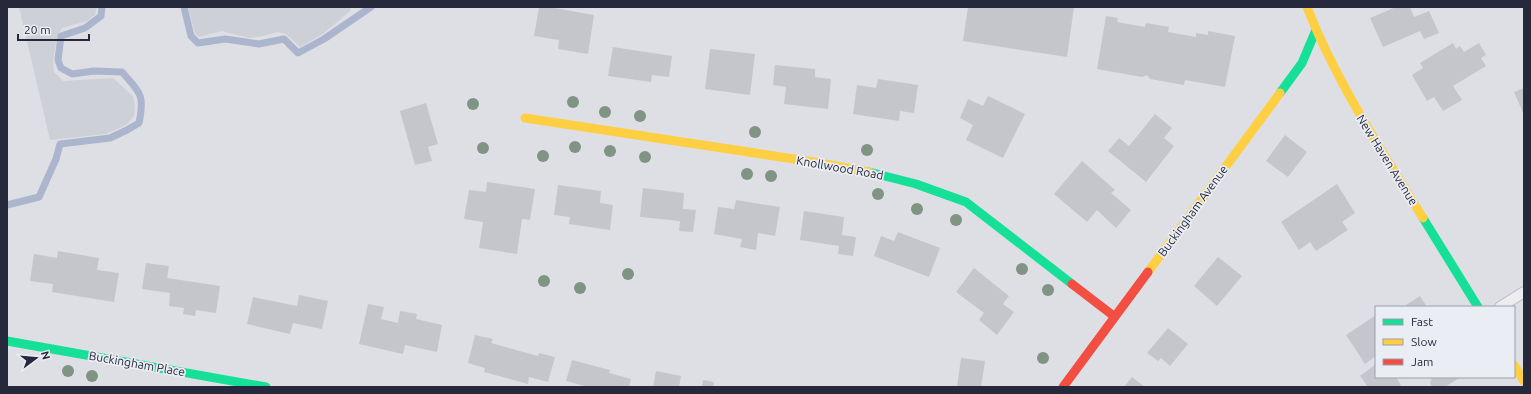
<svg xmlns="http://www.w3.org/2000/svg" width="1531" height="394" viewBox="0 0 1531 394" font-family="Ubuntu,sans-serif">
<rect width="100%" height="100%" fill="#dedfe4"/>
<!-- built -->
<path fill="#ced0d8" d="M19,7H97L95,15L87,21L62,28L57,37L53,60L54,72L63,81L113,78L133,96L135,106L134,116L126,125L106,134L50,140Z
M188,7H351L350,11L324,33L300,47L286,34L278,32L263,36L249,38L222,31L199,37L195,33Z"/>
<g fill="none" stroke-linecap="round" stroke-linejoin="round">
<!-- stream -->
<path stroke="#acb5ce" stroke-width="7" d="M184,7L191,36L198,43L225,39L259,44L284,39L298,53L324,39L371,7
M7,205L39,197L56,159L60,144L110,138L127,130L139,123C145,94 140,93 122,72L94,71L72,74L61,68L58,60L61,36L85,28L101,16L102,7"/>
</g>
<!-- building -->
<path fill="#c5c6cc" d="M539,7H549L594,15L588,54L558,49L559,40L534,36Z
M968,7H1074L1067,57L963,41Z
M1396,7H1410L1414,17L1429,11L1439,33L1424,39L1420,31L1383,47L1370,18Z
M1106,16L1118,18L1117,22L1145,27L1146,23L1169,27L1168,32L1196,37V33L1208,35V31L1235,36L1225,87L1185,80L1184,85L1150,79L1147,75L1142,77L1097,69Z
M1453,43L1456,49L1460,46L1464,52L1479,43L1486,55L1481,58L1486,66L1453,86L1462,100L1443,111L1434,97L1427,101L1412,75L1423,68L1420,63Z
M613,47L672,56L669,77L652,75L651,82L608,76Z
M710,49L755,54L750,95L705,89Z
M775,65L815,69V77L831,79L828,109L784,104L786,87L773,85Z
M878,79L918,85L914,113L900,111L899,121L853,114L857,85L876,88Z
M1524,88V115L1514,92Z
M988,96L1025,114L1003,158L966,140L973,125L960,118L968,99L983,106Z
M426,103L438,144L428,147L432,161L415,165L400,111Z
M1155,114L1172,128L1164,138L1174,146L1146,182L1108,151L1119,138L1129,146Z
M1285,135L1307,152L1288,177L1266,161Z
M1082,161L1115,190L1111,193L1131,210L1116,228L1097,210L1087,222L1054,194Z
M487,182L535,189L530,220L522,219L517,254L479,248L483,222L464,219L469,190L486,192Z
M1337,184L1355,213L1342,222L1348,230L1316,251L1310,242L1299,250L1281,222Z
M558,185L601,191L600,203L613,205L610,230L569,224L570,217L554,215Z
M643,188L684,193L683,209L696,210L693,232L679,231L680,221L640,217Z
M736,200L780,207L775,236L758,233L756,250L740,247L742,239L714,234L718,207L734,209Z
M804,211L844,217L842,235L856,237L853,256L838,254L839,246L800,240Z
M898,232L940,248L929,277L874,256L881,236L894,241Z
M58,251L99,258L97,270L119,273L114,302L52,292L53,284L30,281L34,254L57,258Z
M1218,257L1242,276L1217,306L1194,286Z
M146,263L169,266L167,278L220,286L216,313L196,310L195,316L183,314L184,308L169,306L170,293L142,289Z
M974,268L1009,296L1003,304L1014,312L997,335L979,320L984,313L956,292Z
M299,295L328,301L322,329L293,323L290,334L247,324L253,297L297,306Z
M1420,296L1427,307H1403Z
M368,304L384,307L381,319L398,323L400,311L417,314L416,319L442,325L437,352L405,345L403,354L359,344Z
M1376,315V356L1365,364L1346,335Z
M1168,328L1188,344L1170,366L1161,358L1158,361L1147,353Z
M475,335L493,339L491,343L538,356L539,353L555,357L548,382L529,377L528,384L484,372L485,368L468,363Z
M961,358L985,361L981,387H957Z
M572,360L610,370L609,373L631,379L629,387H588L566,381Z
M1376,364V377H1396L1401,385L1397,387H1368L1360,376Z
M656,371L681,376L679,387H653Z
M1132,377L1145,387H1124Z
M1432,377H1461L1445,387H1433L1430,384Z
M703,380L714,382L713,387H702Z"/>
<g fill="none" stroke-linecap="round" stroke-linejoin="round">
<!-- lane casing -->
<g stroke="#bbbcc0" stroke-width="12">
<path id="lane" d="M1500,307L1524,292"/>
</g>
<!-- lane -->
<use href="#lane" stroke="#ededf0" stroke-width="10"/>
<!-- fast -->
<path stroke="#16e098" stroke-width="9" d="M1280,93L1302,63L1316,30
M869,172L916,184L966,202L1072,284
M1423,218L1478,307
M7,341L266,387"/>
<!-- slow -->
<path stroke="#ffcf43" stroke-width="9" d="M1307,7C1336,82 1381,149 1423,218
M525,118L814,162L869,172
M1148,272L1280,93
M1514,365L1524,381"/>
<!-- jam -->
<path stroke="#f24e42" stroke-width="9" d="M1072,284L1115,317
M1063,387L1148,272"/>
</g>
<!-- trees -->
<g fill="#809484">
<circle cx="573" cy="102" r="6"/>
<circle cx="473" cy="104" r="6"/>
<circle cx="605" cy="112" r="6"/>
<circle cx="640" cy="116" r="6"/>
<circle cx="755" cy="132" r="6"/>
<circle cx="575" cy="147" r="6"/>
<circle cx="483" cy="148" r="6"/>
<circle cx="867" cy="150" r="6"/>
<circle cx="610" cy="151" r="6"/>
<circle cx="543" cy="156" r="6"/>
<circle cx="645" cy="157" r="6"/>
<circle cx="747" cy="174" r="6"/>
<circle cx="771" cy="176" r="6"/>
<circle cx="878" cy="194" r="6"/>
<circle cx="917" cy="209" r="6"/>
<circle cx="956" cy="220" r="6"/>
<circle cx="1022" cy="269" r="6"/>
<circle cx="628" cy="274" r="6"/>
<circle cx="544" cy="281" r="6"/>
<circle cx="580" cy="288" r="6"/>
<circle cx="1048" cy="290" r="6"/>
<circle cx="1043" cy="358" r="6"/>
<circle cx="68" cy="371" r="6"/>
<circle cx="92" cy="376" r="6"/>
</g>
<g text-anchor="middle" stroke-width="3.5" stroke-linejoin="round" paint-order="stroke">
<!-- street labels -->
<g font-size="12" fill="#26293b" stroke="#ebedf4">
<text transform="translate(1387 160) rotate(58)" y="4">New Haven Avenue</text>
<text transform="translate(840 168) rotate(10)" y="4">Knollwood Road</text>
<text transform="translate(1193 211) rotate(-54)" y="4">Buckingham Avenue</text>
<text transform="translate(137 364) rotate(10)" y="4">Buckingham Place</text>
</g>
</g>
<!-- border -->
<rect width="1531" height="394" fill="none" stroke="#26293b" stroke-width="16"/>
<!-- legend -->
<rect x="1375" y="306" width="140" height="72" fill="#ebedf4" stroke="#9c9faa"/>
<rect x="1383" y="319" width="20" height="6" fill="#16e098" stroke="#9c9faa"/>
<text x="1411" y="326" font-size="12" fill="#26293b">Fast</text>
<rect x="1383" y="339" width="20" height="6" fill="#ffcf43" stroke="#9c9faa"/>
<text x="1411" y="346" font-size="12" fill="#26293b">Slow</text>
<rect x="1383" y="359" width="20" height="6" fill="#f24e42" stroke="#9c9faa"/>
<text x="1411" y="366" font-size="12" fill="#26293b">Jam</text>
<!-- north arrow -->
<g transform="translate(36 358) rotate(74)" stroke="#ebedf4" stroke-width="3" paint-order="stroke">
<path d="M0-3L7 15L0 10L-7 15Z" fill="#26293b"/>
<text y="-6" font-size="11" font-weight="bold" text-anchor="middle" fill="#26293b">N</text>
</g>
<!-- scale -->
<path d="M18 34v6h71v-6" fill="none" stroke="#26293b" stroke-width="2"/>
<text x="24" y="34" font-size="12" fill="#26293b" stroke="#ebedf4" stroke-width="3" paint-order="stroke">20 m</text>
</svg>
